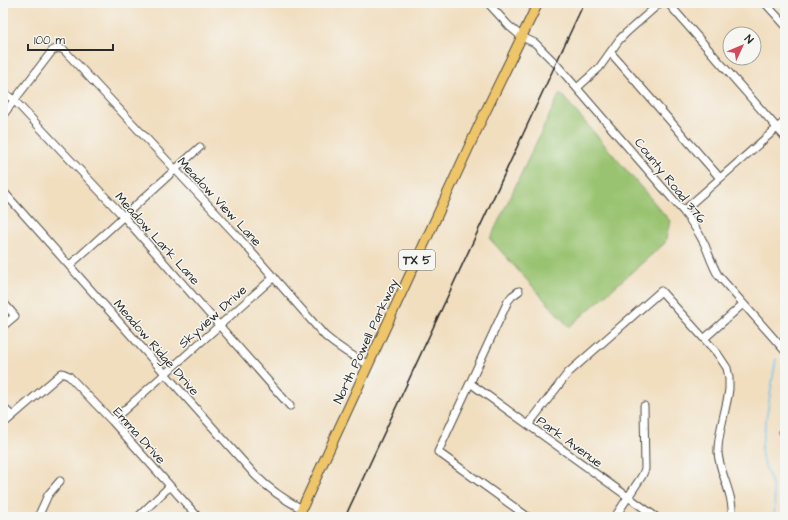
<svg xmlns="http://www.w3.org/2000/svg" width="788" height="520" viewBox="0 0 788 520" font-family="'Architects Daughter',sans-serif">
<rect width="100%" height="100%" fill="#f6f6f2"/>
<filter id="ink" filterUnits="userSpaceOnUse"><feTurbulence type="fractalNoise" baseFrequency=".025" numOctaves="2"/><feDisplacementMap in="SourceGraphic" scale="8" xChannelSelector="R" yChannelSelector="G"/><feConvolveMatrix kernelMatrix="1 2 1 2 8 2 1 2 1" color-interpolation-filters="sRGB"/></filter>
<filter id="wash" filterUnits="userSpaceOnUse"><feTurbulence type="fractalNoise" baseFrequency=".012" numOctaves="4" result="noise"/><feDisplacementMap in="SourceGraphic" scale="16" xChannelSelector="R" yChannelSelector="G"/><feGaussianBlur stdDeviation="0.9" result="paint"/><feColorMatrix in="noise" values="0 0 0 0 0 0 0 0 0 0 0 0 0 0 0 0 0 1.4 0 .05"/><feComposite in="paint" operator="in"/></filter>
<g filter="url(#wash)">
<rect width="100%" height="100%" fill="#f1debf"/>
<!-- green -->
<path fill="#99c370" stroke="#62774e" d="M560,93L670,221L665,243L569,327L490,239Z"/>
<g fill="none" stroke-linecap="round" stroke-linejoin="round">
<!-- stream -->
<path stroke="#6dc2ea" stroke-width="1.5" d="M774,517C776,504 774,491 770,478C766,466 762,464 761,450L776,359"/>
</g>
</g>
<g filter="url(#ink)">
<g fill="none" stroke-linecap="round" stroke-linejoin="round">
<!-- minor casing -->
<g stroke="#494641" stroke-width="9">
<path id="minor" d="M488,3L509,26L522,37L535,43L556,64L683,211C691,221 698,231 704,243C709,254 712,265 718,275L785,351
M668,3L785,137
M765,3L785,25
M611,53L720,178
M577,88L599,68L619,40L626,33L660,3
M3,92L14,100L124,217L290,406
M3,115L52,51L58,48L64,50L240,239L325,336C339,348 352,356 369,365
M3,191L255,475C270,490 283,499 302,509
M683,211L785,121
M70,265L200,147
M519,291L512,296L508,301L438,452L528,517
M3,302L15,316L3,326
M705,338L743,304
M470,383L656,517
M3,407L12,416
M112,421L274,277
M3,424L62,373L69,376L112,421L198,517
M528,425L568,373L661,291L717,353L727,368L729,378V389C727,408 717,435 718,453C720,475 734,494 732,517
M783,432L785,434
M38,517L48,495L60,481
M138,517L170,486
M615,517L642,476L645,469L644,406"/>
</g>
<!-- major casing -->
<g stroke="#494641" stroke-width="11">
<path id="major" d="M298,517L480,123L538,3"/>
</g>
<!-- minor -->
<use href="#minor" stroke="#fff" stroke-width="7"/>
<!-- major -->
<use href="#major" stroke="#eec569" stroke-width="9"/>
<!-- rail -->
<path stroke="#2b2b2b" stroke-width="1.5" d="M345,517L584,3"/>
</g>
</g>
<g text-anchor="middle" stroke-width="3" stroke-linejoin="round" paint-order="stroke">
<!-- shield labels -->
<rect fill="#f6f6f2" stroke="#686867" stroke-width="1" x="399" y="250" width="36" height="20" rx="3"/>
<g font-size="12" font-weight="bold" fill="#2b2b2b">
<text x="417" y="264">TX 5</text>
</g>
<!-- street labels -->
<g font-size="13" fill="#2b2b2b" stroke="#f6f6f2">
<text transform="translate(671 180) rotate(51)" y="5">County Road 376</text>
<text transform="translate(220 201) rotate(47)" y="5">Meadow View Lane</text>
<text transform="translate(158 238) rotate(48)" y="5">Meadow Lark Lane</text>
<text transform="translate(212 316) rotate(-42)" y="5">Skyview Drive</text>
<text transform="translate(365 341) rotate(-65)" y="5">North Powell Parkway</text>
<text transform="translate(157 347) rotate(49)" y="5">Meadow Ridge Drive</text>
<text transform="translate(140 435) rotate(48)" y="5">Emma Drive</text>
<text transform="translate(570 441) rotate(36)" y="5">Park Avenue</text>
</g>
</g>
<!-- margin -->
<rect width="788" height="520" fill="none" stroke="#f6f6f2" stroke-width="16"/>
<!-- north arrow -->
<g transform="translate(742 46) rotate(46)"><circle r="19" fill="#f6f6f2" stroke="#a5a5a2"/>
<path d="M0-3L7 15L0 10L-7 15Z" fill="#d1495b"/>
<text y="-6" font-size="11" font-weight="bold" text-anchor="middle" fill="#2b2b2b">N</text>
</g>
<!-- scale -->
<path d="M28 44v6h85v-6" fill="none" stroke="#2b2b2b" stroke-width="2"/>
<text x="34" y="44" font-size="12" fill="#2b2b2b" stroke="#f6f6f2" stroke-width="3" paint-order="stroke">100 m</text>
</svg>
